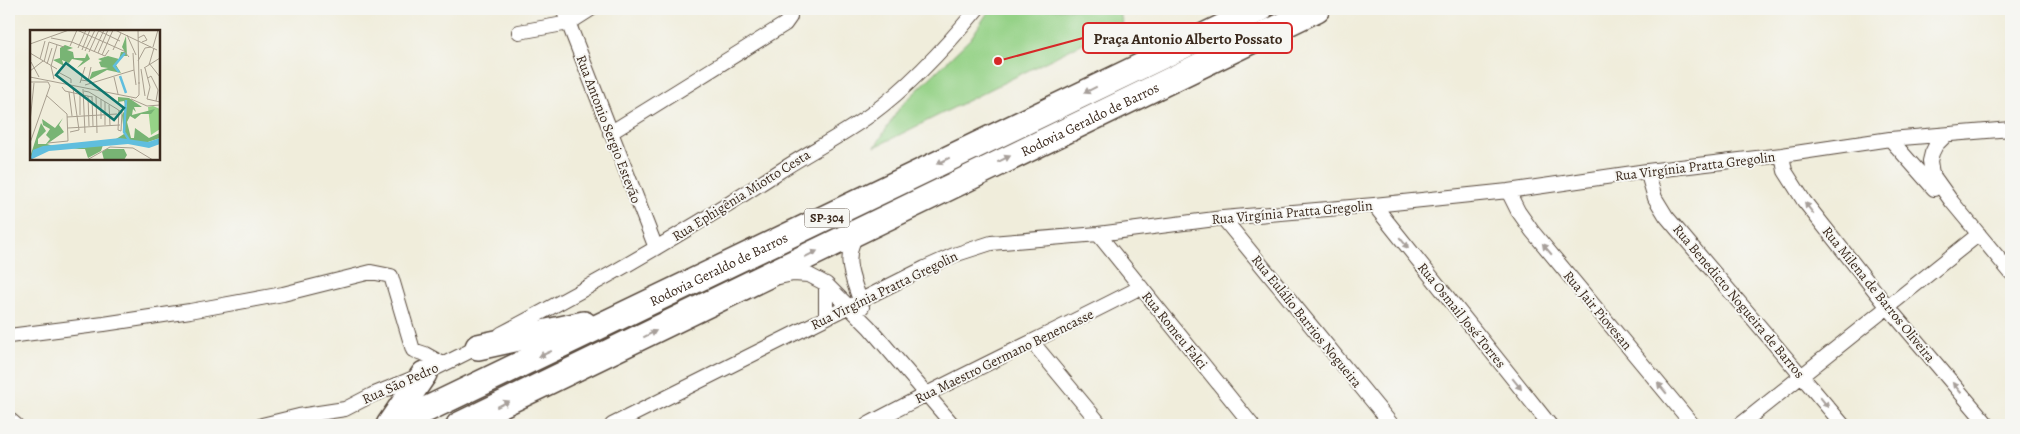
<svg xmlns="http://www.w3.org/2000/svg" width="2020" height="434" viewBox="0 0 2020 434" font-family="Alegreya,serif">
<rect width="100%" height="100%" fill="#f6f6f2"/>
<filter id="ink" filterUnits="userSpaceOnUse"><feTurbulence type="fractalNoise" baseFrequency=".02" numOctaves="2"/><feDisplacementMap in="SourceGraphic" scale="10" xChannelSelector="R" yChannelSelector="G"/><feConvolveMatrix kernelMatrix="1 2 1 2 8 2 1 2 1" color-interpolation-filters="sRGB"/></filter>
<filter id="wash" filterUnits="userSpaceOnUse"><feTurbulence type="fractalNoise" baseFrequency=".0096" numOctaves="4" result="noise"/><feDisplacementMap in="SourceGraphic" scale="20" xChannelSelector="R" yChannelSelector="G"/><feGaussianBlur stdDeviation="1.12" result="paint"/><feColorMatrix in="noise" values="0 0 0 0 0 0 0 0 0 0 0 0 0 0 0 0 0 1.4 0 .05"/><feComposite in="paint" operator="in"/></filter>
<g filter="url(#wash)">
<rect width="100%" height="100%" fill="#f0eddb"/>
<!-- green -->
<path fill="#95d287" stroke="#687e52" d="M990,9H1118L1123,23L875,147L900,107L971,38Z"/>
</g>
<g filter="url(#ink)">
<g fill="none" stroke-linecap="round" stroke-linejoin="round">
<!-- street casing -->
<g stroke="#56473a" stroke-width="16">
<path id="street" d="M563,9L656,248
M519,32L569,23L591,9
M610,133L785,24L790,17L788,9
M1946,135L1936,145L1932,153L1930,161L1932,174L1952,202L2011,273
M1890,139L1934,189
M1782,155L1785,171L1804,201L1887,306L1988,425
M1647,171L1655,198L1666,216L1843,425
M1508,191L1518,211L1532,231L1693,425
M1374,205L1550,425
M1223,218L1392,425
M857,233C841,263 854,278 862,307
M1098,234L1252,425
M779,277L793,274L809,275L826,284L869,327L953,425
M826,317V284
M501,334C596,284 690,230 780,171C809,152 841,136 870,115C911,85 945,48 977,9
M9,336L104,324L190,311L283,294L371,272L391,276L413,350L425,354L443,364
M1033,343L1101,425
M9,419L16,425
M262,425L299,416L345,409L372,395L424,374L482,345
M612,425L925,268L954,255L991,243L1098,234L1223,218L1374,205L1508,191L1647,171L1782,155L1890,139L2011,129
M867,425C957,377 1050,334 1141,287
M1740,425L1979,234"/>
</g>
<!-- highway casing -->
<g stroke="#56473a" stroke-width="28">
<g id="highway">
<path d="M478,347L584,324"/>
<path d="M389,425L424,374"/>
<path id="s1" d="M394,425L1260,9"/>
<path id="s2" d="M459,425L1317,9"/>
</g>
</g>
<!-- street -->
<use href="#street" stroke="#fff" stroke-width="14"/>
<!-- highway -->
<use href="#highway" stroke="#fff" stroke-width="25"/>
</g>
<!-- one-way arrows -->
<defs><path id="oneway-solid" d="M-6-.8H1V-3.2L6.5 0L1 3.2V.8H-6Z" transform="scale(1.25)"/></defs>
<g fill="#a79f9a">
<use href="#oneway-solid" transform="translate(1090 90) rotate(154)"/>
<use href="#oneway-solid" transform="translate(1004 159) rotate(-26)"/>
<use href="#oneway-solid" transform="translate(943 161) rotate(154)"/>
<use href="#oneway-solid" transform="translate(1809 208) rotate(-128)"/>
<use href="#oneway-solid" transform="translate(1404 243) rotate(51)"/>
<use href="#oneway-solid" transform="translate(1547 249) rotate(-130)"/>
<use href="#oneway-solid" transform="translate(811 254) rotate(-26)"/>
<use href="#oneway-solid" transform="translate(650 334) rotate(-27)"/>
<use href="#oneway-solid" transform="translate(545 354) rotate(155)"/>
<use href="#oneway-solid" transform="translate(1517 384) rotate(51)"/>
<use href="#oneway-solid" transform="translate(1662 388) rotate(-130)"/>
<use href="#oneway-solid" transform="translate(1957 388) rotate(-130)"/>
<use href="#oneway-solid" transform="translate(1824 402) rotate(51)"/>
<use href="#oneway-solid" transform="translate(503 404) rotate(-26)"/>
</g>
</g>
<g text-anchor="middle" stroke-width="4" stroke-linejoin="round" paint-order="stroke">
<!-- shield labels -->
<rect fill="#f6f6f2" stroke="#73675e" stroke-width="1" x="804.5" y="208.5" width="45" height="19" rx="4"/>
<g font-size="12" font-weight="bold" fill="#3b2a1e">
<text x="827" y="222">SP-304</text>
</g>
<!-- street labels -->
<g font-size="14" fill="#3b2a1e" stroke="#f6f6f2">
<text dy="5" stroke="none"><textPath href="#s2" startOffset="701">Rodovia Geraldo de Barros</textPath></text>
<text transform="translate(609 129) rotate(69)" y="5">Rua Antonio Sergio Estevão</text>
<text transform="translate(1695 166) rotate(-7)" y="5">Rua Virgínia Pratta Gregolin</text>
<text transform="translate(741 195) rotate(-32)" y="5">Rua Ephigênia Miotto Cesta</text>
<text transform="translate(1292 212) rotate(-5)" y="5">Rua Virgínia Pratta Gregolin</text>
<text dy="5" stroke="none"><textPath href="#s1" startOffset="360">Rodovia Geraldo de Barros</textPath></text>
<text transform="translate(884 290) rotate(-26)" y="5">Rua Virgínia Pratta Gregolin</text>
<text transform="translate(1879 294) rotate(51)" y="5">Rua Milena de Barros Oliveira</text>
<text transform="translate(1739 301) rotate(50)" y="5">Rua Benedicto Nogueira de Barros</text>
<text transform="translate(1598 310) rotate(50)" y="5">Rua Jair Piovesan</text>
<text transform="translate(1462 315) rotate(51)" y="5">Rua Osmail José Torres</text>
<text transform="translate(1307 321) rotate(51)" y="5">Rua Eulálio Barrios Nogueira</text>
<text transform="translate(1175 330) rotate(51)" y="5">Rua Romeu Falci</text>
<text transform="translate(1004 356) rotate(-26)" y="5">Rua Maestro Germano Benencasse</text>
<text transform="translate(400 383) rotate(-24)" y="5">Rua São Pedro</text>
</g>
</g>
<!-- overview -->
<g transform="translate(30 30)">
<rect width="130" height="130" fill="#f0eddb"/>
<path d="M123,76L130,79V99L121,105L118,77Z" fill="#95d287"/>
<path d="M96,6L97,26H93L86,35L91,43L77,40L59,50L62,42L78,38L71,37L69,32L72,31L68,29L78,26L89,29L91,22H95L92,17ZM35,15L43,18L37,20L43,22L44,28H55L57,23L60,29L47,38L53,31L42,29L39,33L32,30L34,36L23,30L30,28V18ZM88,67L99,68L112,77H104L106,82L103,79L102,85L125,79L121,84H111L105,89L100,86L97,92L101,108H104L105,98L119,108L130,103V108L115,113L86,109L94,104L92,85L97,76L96,71L95,74L94,71L88,72ZM33,88L29,95L34,102L17,114L23,116L0,127L11,93L16,101L8,109V114H16L20,109L16,105L20,99L13,95L12,89L25,98ZM73,115L71,121L58,128L55,119H41ZM76,119H94L97,125L94,130H74L72,122Z" fill="#78b474"/>
<path d="M90,108L118,112L130,108V114L119,118L98,114L19,121L0,130L3,120L13,116Z" fill="#60bede"/>
<path fill="none" stroke="#60bede" stroke-width="2.5" d="M89,42L84,36L95,23M90,46L96,63M96,70L94,102L99,110"/>
<path fill="none" stroke="#a89f8f" stroke-width="1" d="M47,0L94,21L99,27M67,0L90,11M85,0L127,20M108,0L109,54M97,5L106,25M21,8L42,12L75,26L79,20M108,8L114,5L117,10L112,12M19,12L34,17M0,14L39,0M40,16L47,0M123,17L128,0M48,18L56,0M52,20L60,0M83,20L91,3M55,21L65,0M59,22L69,0M64,22L74,0M0,23L27,39M68,23L78,0M72,25L83,0M10,29L15,11M108,31L115,18L121,17M1,32L9,47M14,32L19,12M119,33L130,47M17,34L22,18M119,35L124,18M114,38L130,28M115,38L120,57L117,69L130,72M111,39L115,66M104,40L106,55M0,41L13,31M28,42L41,49V53M0,47L106,68L109,65V52M84,47L88,64M118,48L121,46L128,60L126,71M24,49L21,36L27,15M51,50L58,51L61,37M0,52H18L20,56L0,113M50,53L55,37M55,55L104,40L103,23M32,57L35,61L62,67M53,59L55,103M54,61L59,62L87,79L91,82H92L91,101L88,100L89,80M39,62L42,86M50,64V85M16,65L37,84L38,111L18,113M58,66L59,96M62,66L63,96M66,66L67,103M71,69V89M101,69L117,76L130,75M75,72V95M79,75L80,95M37,87L87,84M0,92L4,53M38,98L90,95M40,102L49,100L43,58M57,130L80,117L103,118L123,130"/>
<path fill="#0f766e" fill-opacity="0.15" stroke="#0f766e" stroke-width="2.5" d="M36,33L94,78L84,90L26,45Z"/>
<rect width="130" height="130" fill="none" stroke="#3b2a1e" stroke-width="2.5"/>
</g>
<!-- callouts -->
<path fill="none" stroke="#d62828" stroke-width="2" d="M998 61L1083 38"/>
<circle fill="#d62828" stroke="#f6f6f2" stroke-width="2" cx="998" cy="61" r="5"/>
<rect fill="#f6f6f2" stroke="#d62828" stroke-width="2" x="1083" y="23" width="209" height="30" rx="5"/>
<g font-size="15" text-anchor="middle" font-weight="bold" fill="#3b2a1e">
<text x="1188" y="44">Praça Antonio Alberto Possato</text>
</g>
<!-- margin -->
<rect width="2020" height="434" fill="none" stroke="#f6f6f2" stroke-width="30"/>
</svg>
